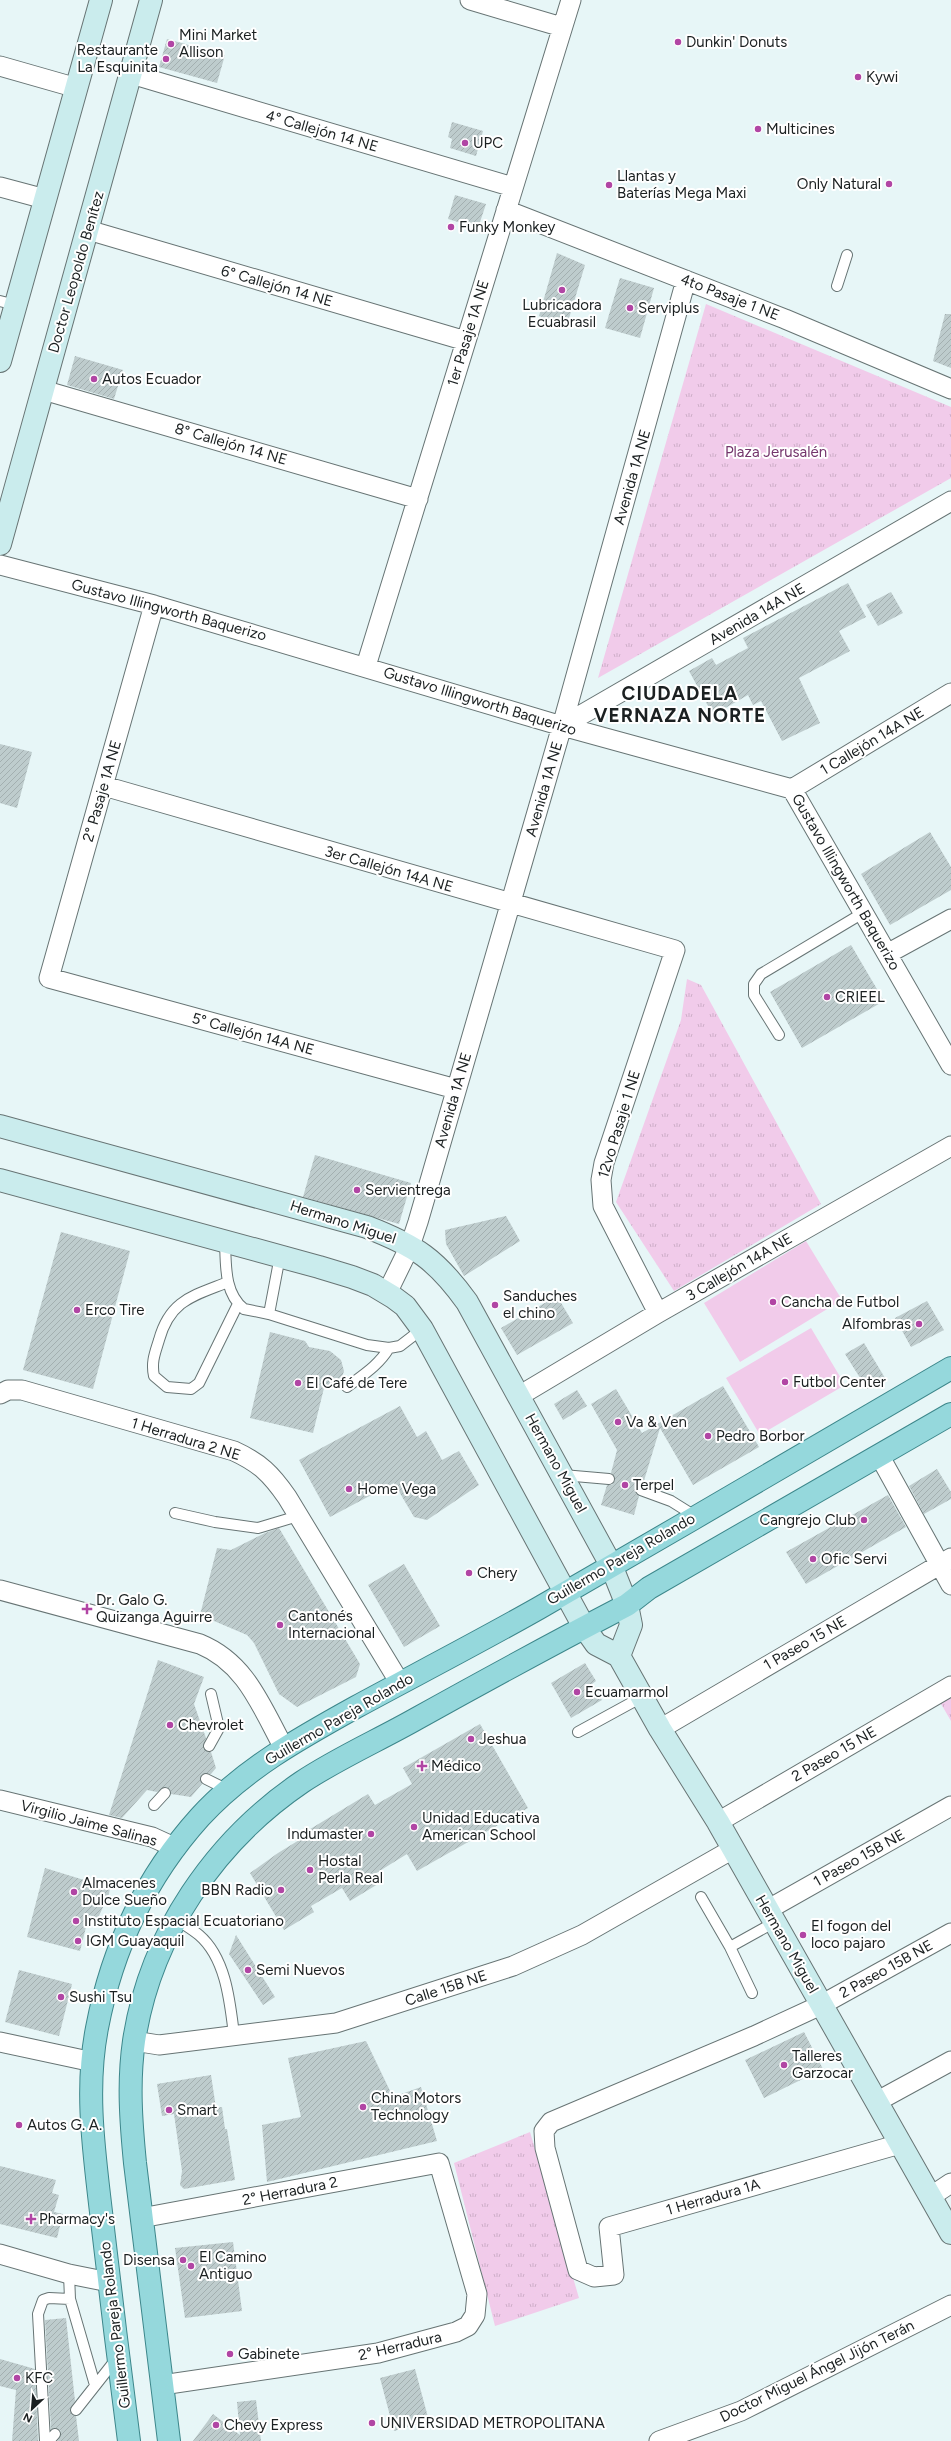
<svg xmlns="http://www.w3.org/2000/svg" width="951" height="2441" viewBox="0 0 951 2441" font-family="Figtree,sans-serif">
<defs>
<pattern id="grass-tufts" width="24" height="20" patternUnits="userSpaceOnUse"><rect width="24" height="20" fill="#f1cbea"/><path d="M3 7l-1-3M5 7V3M7 7l1-3M15 17l-1-3M17 17v-4M19 17l1-3" fill="none" stroke="#ceaec8"/></pattern>
<pattern id="building-hatch" width="6" height="6" patternUnits="userSpaceOnUse"><rect width="6" height="6" fill="#becccd"/><path d="M-1 1l2-2M0 6l6-6M5 7l2-2" fill="none" stroke="#a3afb0"/></pattern>
</defs>
<rect width="100%" height="100%" fill="#e7f6f7"/>
<!-- grass -->
<path fill="url(#grass-tufts)" d="M706,304L951,407V478L598,678Z
M687,979L701,985L821,1204L674,1291L616,1202L681,1020Z
M951,1689V1721L937,1697Z
M530,2132L579,2298L495,2326L454,2163Z"/>
<!-- garden -->
<path fill="#f1cbea" d="M806,1241L842,1300L740,1362L704,1303Z
M811,1328L845,1385L760,1435L726,1378Z"/>
<!-- building -->
<path fill="url(#building-hatch)" d="M167,39L225,55L217,83L159,67Z
M452,122L483,131L476,156L450,148L452,139L448,137Z
M455,195L486,204L478,228L448,219Z
M557,253L585,265L567,325L539,316Z
M620,278L654,288L640,338L605,328Z
M945,314H951V368L933,361Z
M75,356L123,370L114,399L67,385Z
M848,583L866,617L839,631L850,651L799,678L820,723L782,741L761,701L753,705L748,695L713,715L689,671L712,658L716,665L748,648L743,638Z
M891,592L903,613L878,626L866,605Z
M0,744L32,752L17,808L0,803Z
M930,832L951,867V890L890,925L861,874Z
M851,945L884,1001L802,1048L770,992Z
M315,1155L411,1183L399,1224L303,1197Z
M506,1216L520,1241L464,1276L446,1244L445,1230Z
M61,1232L130,1251L93,1389L23,1370Z
M557,1296L573,1323L517,1355L501,1328Z
M927,1301L944,1330L911,1347L895,1318Z
M270,1332L305,1341L309,1347L330,1351L341,1360L344,1371L341,1380L334,1386L324,1388L313,1433L250,1418Z
M864,1343L885,1378L867,1389L845,1354Z
M723,1386L759,1447L693,1485L660,1428L643,1484L637,1485L635,1488L636,1494L639,1496L634,1515L601,1505L607,1485H612L615,1480L611,1473L617,1450L591,1404L616,1389L642,1433Z
M577,1390L587,1406L563,1420L554,1404Z
M400,1406L417,1437L426,1431L442,1460L459,1451L479,1485L427,1520L414,1517L394,1483L330,1517L299,1460Z
M937,1469L951,1492V1499L924,1514L909,1486Z
M888,1495L906,1527L806,1584L786,1552Z
M279,1528L360,1664L356,1677L297,1707L279,1694L254,1643L247,1635L200,1615L217,1548L231,1550L265,1533Z
M404,1564L440,1626L404,1647L368,1585Z
M158,1660L204,1677L194,1704L206,1738L203,1749L211,1752L216,1768L211,1774H202L200,1779L202,1784L191,1797L171,1794L170,1789L166,1787L157,1792L147,1790L122,1818L109,1815Z
M585,1663L596,1681L592,1684L602,1700L571,1718L551,1683Z
M480,1724L528,1808L417,1871L407,1854L373,1875L378,1884L350,1901L342,1888L311,1906L314,1912L284,1930L250,1873L278,1853L309,1834L307,1831L368,1794L375,1805L412,1784L403,1768Z
M45,1868L110,1888L109,1894L98,1918L89,1915L80,1951L27,1937Z
M236,1935L275,1997L263,2005L229,1954Z
M19,1970L72,1984L59,2036L5,2022Z
M804,2032L823,2069L764,2098L745,2060Z
M366,2041L393,2097L421,2087L437,2141L267,2182L262,2125L301,2117L288,2058Z
M211,2075L216,2108L222,2107L225,2129H227L235,2180L184,2189L180,2185L182,2171L174,2114L162,2116L157,2084Z
M0,2166L56,2180L52,2193L59,2195L54,2212L63,2214L57,2238L0,2224Z
M233,2242L242,2311L185,2318L175,2248Z
M66,2318L75,2401L70,2409L72,2415L76,2416L79,2441H58L61,2431L57,2428L51,2429L45,2320Z
M0,2359L35,2369L38,2441H12L16,2390L0,2386Z
M415,2369L429,2421L394,2431L380,2378Z
M256,2400L261,2441H193L213,2414L240,2435L237,2402Z"/>
<g fill="none" stroke-linecap="round" stroke-linejoin="round">
<!-- lane casing -->
<g stroke="#677474" stroke-width="12">
<path id="lane" d="M837,286L847,255
M0,301L16,305
M779,1035L754,995V984L761,974L863,913
M225,1241C226,1265 224,1293 244,1309L269,1314L367,1345L389,1348L400,1346L422,1329
M228,1282C193,1296 170,1300 159,1340C155,1353 151,1362 154,1376L167,1387L191,1389L199,1383L238,1304
M269,1314L280,1256
M347,1387C363,1375 379,1365 389,1348
M563,1475L609,1479
M641,1490L671,1501L695,1516
M175,1513L215,1522L258,1528L298,1516
M578,1732L642,1697
M209,1746L219,1728L211,1694
M206,1779L228,1790
M154,1805L165,1793
M701,1897L730,1947
M176,1919C183,1924 192,1929 199,1935C226,1958 230,2002 234,2035
M752,1993L730,1947L775,1922
M69,2274L70,2299L95,2385
M76,2410L117,2358
M45,2441L38,2314L43,2300L49,2298L70,2299
M49,2441L55,2434"/>
</g>
<!-- street casing -->
<g stroke="#677474" stroke-width="21">
<path id="street" d="M470,0L562,27
M0,66L77,88
M131,74L513,187
M0,187L45,199
M506,210L785,319L951,389
M88,230L466,341
M43,390L418,499
M0,565L154,605L562,726L792,789L951,1065
M154,605L49,978L456,1089
M366,666L571,0
M562,726L951,501
M104,786L675,950L604,1163L601,1180L603,1206L658,1313
M792,789L951,693
M887,954L951,919
M387,1293L410,1246L418,1222L562,726L686,280
M529,1390L658,1313L951,1146
M0,1394L8,1390H22L234,1451C260,1463 271,1474 287,1497L400,1683
M879,1455L951,1585
M0,1590L200,1644C246,1663 261,1706 284,1748
M660,1729L951,1558
M0,1800L152,1837L176,1848
M718,1822L951,1686
M767,1910L951,1806
M134,2041L159,2045L336,2023L513,1966L582,1935L733,1849
M0,2042L93,2062
M876,2102L951,2061
M900,2144L609,2227L614,2275L594,2277L578,2270L545,2148L544,2131L551,2122L754,2036L821,2005L951,1933
M930,2197L951,2183
M141,2218L439,2163L477,2294L475,2315L468,2326L456,2332L378,2353L162,2385
M0,2254L69,2274L109,2282
M659,2441L741,2411L951,2305"/>
</g>
<!-- secondary casing -->
<g stroke="#677474" stroke-width="24">
<path id="secondary" d="M0,361L101,0
M0,544L151,0
M0,1126L367,1227C416,1246 436,1259 467,1302L611,1565L627,1605L631,1625L619,1656L596,1644L584,1627L422,1329L405,1306L393,1297L373,1285L352,1277L319,1267L0,1180
M619,1656L660,1729L718,1822L951,2233"/>
</g>
<!-- primary casing -->
<g stroke="#3d878b" stroke-width="24">
<path id="primary" d="M129,2441C119,2365 110,2288 101,2212C94,2151 85,2089 97,2028C112,1949 146,1877 200,1817C244,1769 300,1738 356,1707C417,1674 479,1642 539,1608C677,1529 813,1448 951,1368
M169,2441L135,2163C131,2122 128,2082 134,2041C150,1935 215,1841 302,1782C338,1758 379,1740 416,1719C486,1680 556,1642 627,1605L649,1588L951,1414"/>
</g>
<!-- lane -->
<use href="#lane" stroke="#fff" stroke-width="10"/>
<!-- street -->
<use href="#street" stroke="#fff" stroke-width="19"/>
<!-- secondary -->
<use href="#secondary" stroke="#caeced" stroke-width="22"/>
<!-- primary -->
<use href="#primary" stroke="#95d8dc" stroke-width="22"/>
</g>
<!-- markers -->
<g fill="#b145a4" stroke="#fff" stroke-width="1.5">
<circle cx="678" cy="42" r="4"/>
<circle cx="171" cy="44" r="4"/>
<circle cx="166" cy="59" r="4"/>
<circle cx="858" cy="77" r="4"/>
<circle cx="758" cy="129" r="4"/>
<circle cx="465" cy="143" r="4"/>
<circle cx="889" cy="184" r="4"/>
<circle cx="609" cy="185" r="4"/>
<circle cx="451" cy="227" r="4"/>
<circle cx="562" cy="290" r="4"/>
<circle cx="630" cy="308" r="4"/>
<circle cx="94" cy="379" r="4"/>
<circle cx="827" cy="997" r="4"/>
<circle cx="357" cy="1190" r="4"/>
<circle cx="773" cy="1302" r="4"/>
<circle cx="495" cy="1305" r="4"/>
<circle cx="77" cy="1310" r="4"/>
<circle cx="919" cy="1324" r="4"/>
<circle cx="785" cy="1382" r="4"/>
<circle cx="298" cy="1383" r="4"/>
<circle cx="618" cy="1422" r="4"/>
<circle cx="708" cy="1436" r="4"/>
<circle cx="625" cy="1485" r="4"/>
<circle cx="349" cy="1489" r="4"/>
<circle cx="864" cy="1520" r="4"/>
<circle cx="813" cy="1559" r="4"/>
<circle cx="469" cy="1573" r="4"/>
<path d="M85 1603h4v4h4v4h-4v4h-4v-4h-4v-4h4z"/>
<circle cx="280" cy="1625" r="4"/>
<circle cx="577" cy="1692" r="4"/>
<circle cx="170" cy="1725" r="4"/>
<circle cx="471" cy="1739" r="4"/>
<path d="M420 1760h4v4h4v4h-4v4h-4v-4h-4v-4h4z"/>
<circle cx="414" cy="1827" r="4"/>
<circle cx="371" cy="1834" r="4"/>
<circle cx="310" cy="1870" r="4"/>
<circle cx="281" cy="1890" r="4"/>
<circle cx="74" cy="1892" r="4"/>
<circle cx="76" cy="1921" r="4"/>
<circle cx="803" cy="1935" r="4"/>
<circle cx="78" cy="1941" r="4"/>
<circle cx="248" cy="1970" r="4"/>
<circle cx="61" cy="1997" r="4"/>
<circle cx="784" cy="2065" r="4"/>
<circle cx="363" cy="2107" r="4"/>
<circle cx="169" cy="2110" r="4"/>
<circle cx="19" cy="2125" r="4"/>
<path d="M29 2213h4v4h4v4h-4v4h-4v-4h-4v-4h4z"/>
<circle cx="183" cy="2260" r="4"/>
<circle cx="191" cy="2266" r="4"/>
<circle cx="230" cy="2354" r="4"/>
<circle cx="17" cy="2378" r="4"/>
<circle cx="372" cy="2423" r="4"/>
<circle cx="216" cy="2425" r="4"/>
</g>
<g text-anchor="middle" stroke-width="4" stroke-linejoin="round" paint-order="stroke">
<!-- poi labels -->
<g font-size="15" fill="#1b2021" stroke="#fff" text-anchor="start">
<text x="179" y="40">Mini Market<tspan x="179" dy="17">Allison</tspan></text>
<text x="686" y="47">Dunkin' Donuts</text>
<text x="158" y="55" text-anchor="end">Restaurante<tspan x="158" dy="17">La Esquinita</tspan></text>
<text x="866" y="82">Kywi</text>
<text x="766" y="134">Multicines</text>
<text x="473" y="148">UPC</text>
<text x="617" y="181">Llantas y<tspan x="617" dy="17">Baterías Mega Maxi</tspan></text>
<text x="881" y="189" text-anchor="end">Only Natural</text>
<text x="459" y="232">Funky Monkey</text>
<text x="562" y="310" text-anchor="middle">Lubricadora<tspan x="562" dy="17">Ecuabrasil</tspan></text>
<text x="638" y="313">Serviplus</text>
<text x="102" y="384">Autos Ecuador</text>
<text x="835" y="1002">CRIEEL</text>
<text x="365" y="1195">Servientrega</text>
<text x="503" y="1301">Sanduches<tspan x="503" dy="17">el chino</tspan></text>
<text x="781" y="1307">Cancha de Futbol</text>
<text x="85" y="1315">Erco Tire</text>
<text x="911" y="1329" text-anchor="end">Alfombras</text>
<text x="793" y="1387">Futbol Center</text>
<text x="306" y="1388">El Café de Tere</text>
<text x="626" y="1427">Va &amp; Ven</text>
<text x="716" y="1441">Pedro Borbor</text>
<text x="633" y="1490">Terpel</text>
<text x="357" y="1494">Home Vega</text>
<text x="856" y="1525" text-anchor="end">Cangrejo Club</text>
<text x="821" y="1564">Ofic Servi</text>
<text x="477" y="1578">Chery</text>
<text x="96" y="1605">Dr. Galo G.<tspan x="96" dy="17">Quizanga Aguirre</tspan></text>
<text x="288" y="1621">Cantonés<tspan x="288" dy="17">Internacional</tspan></text>
<text x="585" y="1697">Ecuamarmol</text>
<text x="178" y="1730">Chevrolet</text>
<text x="479" y="1744">Jeshua</text>
<text x="431" y="1771">Médico</text>
<text x="422" y="1823">Unidad Educativa<tspan x="422" dy="17">American School</tspan></text>
<text x="363" y="1839" text-anchor="end">Indumaster</text>
<text x="318" y="1866">Hostal<tspan x="318" dy="17">Perla Real</tspan></text>
<text x="82" y="1888">Almacenes<tspan x="82" dy="17">Dulce Sueño</tspan></text>
<text x="273" y="1895" text-anchor="end">BBN Radio</text>
<text x="84" y="1926">Instituto Espacial Ecuatoriano</text>
<text x="811" y="1931">El fogon del<tspan x="811" dy="17">loco pajaro</tspan></text>
<text x="86" y="1946">IGM Guayaquil</text>
<text x="256" y="1975">Semi Nuevos</text>
<text x="69" y="2002">Sushi Tsu</text>
<text x="792" y="2061">Talleres<tspan x="792" dy="17">Garzocar</tspan></text>
<text x="371" y="2103">China Motors<tspan x="371" dy="17">Technology</tspan></text>
<text x="177" y="2115">Smart</text>
<text x="27" y="2130">Autos G. A.</text>
<text x="39" y="2224">Pharmacy's</text>
<text x="199" y="2262">El Camino<tspan x="199" dy="17">Antiguo</tspan></text>
<text x="175" y="2265" text-anchor="end">Disensa</text>
<text x="238" y="2359">Gabinete</text>
<text x="25" y="2383">KFC</text>
<text x="380" y="2428">UNIVERSIDAD METROPOLITANA</text>
<text x="224" y="2430">Chevy Express</text>
</g>
<!-- street labels -->
<g font-size="15" fill="#1b2021" stroke="#fff">
<text transform="translate(322 131) rotate(16)" y="5">4° Callejón 14 NE</text>
<text transform="translate(76 272) rotate(-74)" y="5">Doctor Leopoldo Benítez</text>
<text transform="translate(277 286) rotate(16)" y="5">6° Callejón 14 NE</text>
<text transform="translate(730 297) rotate(21)" y="5">4to Pasaje 1 NE</text>
<text transform="translate(468 333) rotate(-73)" y="5">1er Pasaje 1A NE</text>
<text transform="translate(231 444) rotate(16)" y="5">8° Callejón 14 NE</text>
<text transform="translate(632 477) rotate(-74)" y="5">Avenida 1A NE</text>
<text transform="translate(169 610) rotate(15)" y="5">Gustavo Illingworth Baquerizo</text>
<text transform="translate(757 614) rotate(-30)" y="5">Avenida 14A NE</text>
<text transform="translate(480 701) rotate(17)" y="5">Gustavo Illingworth Baquerizo</text>
<text transform="translate(872 741) rotate(-31)" y="5">1 Callejón 14A NE</text>
<text transform="translate(544 789) rotate(-74)" y="5">Avenida 1A NE</text>
<text transform="translate(102 791) rotate(-74)" y="5">2° Pasaje 1A NE</text>
<text transform="translate(389 869) rotate(16)" y="5">3er Callejón 14A NE</text>
<text transform="translate(846 882) rotate(60)" y="5">Gustavo Illingworth Baquerizo</text>
<text transform="translate(253 1034) rotate(15)" y="5">5° Callejón 14A NE</text>
<text transform="translate(453 1100) rotate(-74)" y="5">Avenida 1A NE</text>
<text transform="translate(619 1124) rotate(-73)" y="5">12vo Pasaje 1 NE</text>
<text transform="translate(343 1222) rotate(18)" y="5">Hermano Miguel</text>
<text transform="translate(739 1267) rotate(-30)" y="5">3 Callejón 14A NE</text>
<text transform="translate(186 1439) rotate(17)" y="5">1 Herradura 2 NE</text>
<text transform="translate(556 1463) rotate(61)" y="5">Hermano Miguel</text>
<text transform="translate(621 1559) rotate(-30)" y="5">Guillermo Pareja Rolando</text>
<text transform="translate(805 1643) rotate(-30)" y="5">1 Paseo 15 NE</text>
<text transform="translate(339 1719) rotate(-30)" y="5">Guillermo Pareja Rolando</text>
<text transform="translate(834 1754) rotate(-30)" y="5">2 Paseo 15 NE</text>
<text transform="translate(89 1823) rotate(15)" y="5">Virgilio Jaime Salinas</text>
<text transform="translate(859 1858) rotate(-29)" y="5">1 Paseo 15B NE</text>
<text transform="translate(787 1944) rotate(60)" y="5">Hermano Miguel</text>
<text transform="translate(886 1969) rotate(-29)" y="5">2 Paseo 15B NE</text>
<text transform="translate(446 1988) rotate(-18)" y="5">Calle 15B NE</text>
<text transform="translate(290 2191) rotate(-11)" y="5">2° Herradura 2</text>
<text transform="translate(713 2197) rotate(-16)" y="5">1 Herradura 1A</text>
<text transform="translate(115 2325) rotate(-97)" y="5">Guillermo Pareja Rolando</text>
<text transform="translate(400 2346) rotate(-13)" y="5">2° Herradura</text>
<text transform="translate(817 2371) rotate(-26)" y="5">Doctor Miguel Ángel Jijón Terán</text>
</g>
<!-- park labels -->
<g font-size="15" fill="#74356c" stroke="#fff">
<text x="776" y="457">Plaza Jerusalén</text>
</g>
<!-- district labels -->
<g font-size="19" font-weight="bold" letter-spacing="1" fill="#1b2021" stroke="#fff">
<text x="680" y="700">CIUDADELA<tspan x="680" dy="22">VERNAZA NORTE</tspan></text>
</g>
</g>
<!-- north arrow -->
<g transform="translate(32 2409) rotate(206)" stroke="#ffffff" stroke-width="3" paint-order="stroke">
<path d="M0-3L7 15L0 10L-7 15Z" fill="#1b2021"/>
<text y="-6" font-size="11" font-weight="bold" text-anchor="middle" fill="#1b2021">N</text>
</g>
</svg>
